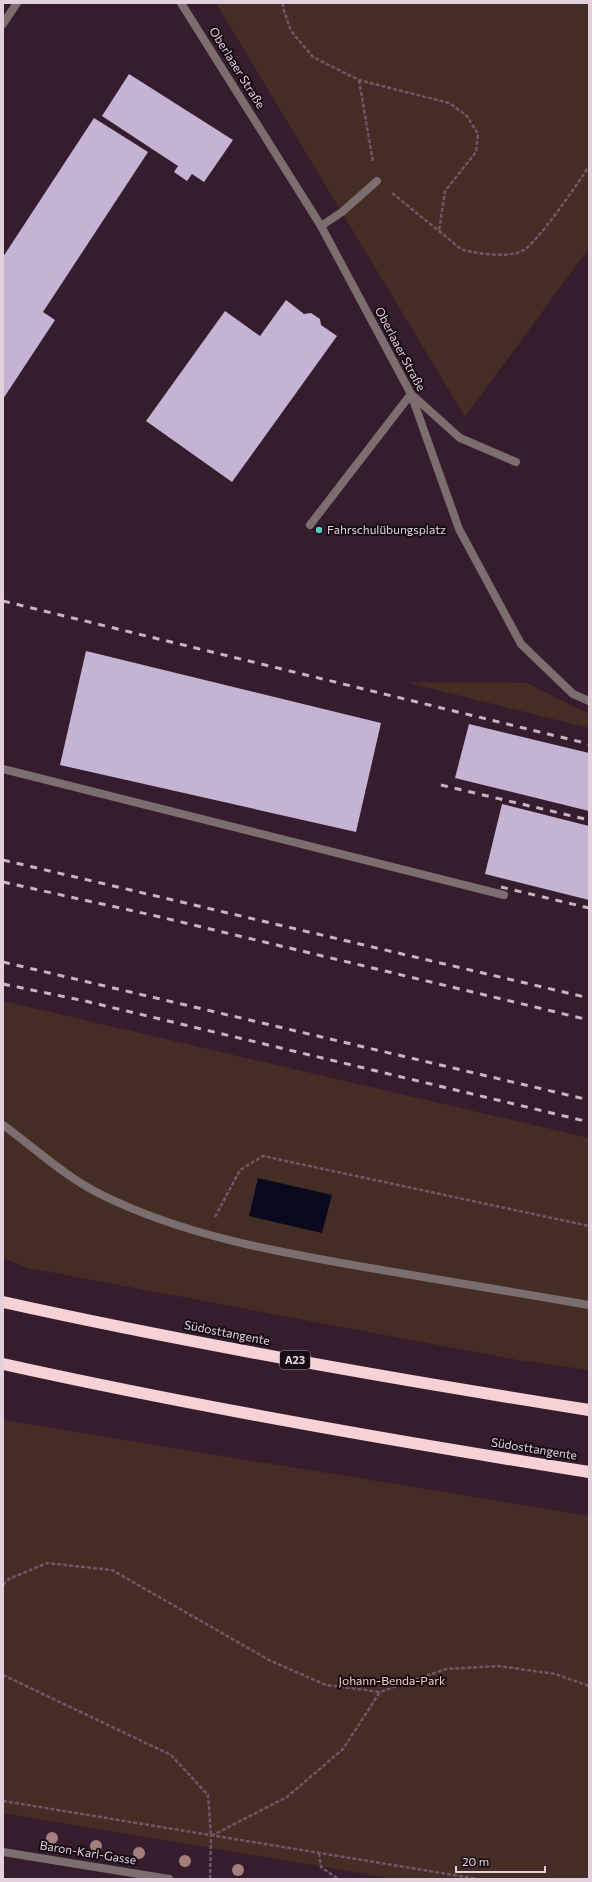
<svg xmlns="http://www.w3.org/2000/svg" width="592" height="1882" viewBox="0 0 592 1882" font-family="Commissioner,sans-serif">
<rect width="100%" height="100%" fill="#361d2e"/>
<!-- green -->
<path fill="#442d24" d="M216,3H589V248L465,417Z
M405,682L527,683L589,714V728Z
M3,1001L589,1138V1370L518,1360L28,1268L3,1258Z
M3,1420L589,1516V1879H396L3,1813Z"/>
<!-- water -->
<path fill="#0a0a1f" d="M258,1178L332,1195L322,1233L249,1216Z"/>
<!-- building -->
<path fill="#c4b3d3" d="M129,74L233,140L204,182L192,174L187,181L174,172L178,166L102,116Z
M94,118L148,152L43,312L55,320L3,399V257Z
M286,300L304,314L311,313L320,319L321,325L337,336L232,482L146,421L225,311L260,336Z
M86,651L381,723L356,832L60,765Z
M469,724L589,753V811L455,778Z
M502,804L589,826V900L485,874Z"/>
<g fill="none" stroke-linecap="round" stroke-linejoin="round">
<!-- path -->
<path stroke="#6e5867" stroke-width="2.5" stroke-dasharray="4 2" stroke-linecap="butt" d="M283,3V8L291,31L313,57L359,80L449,103L467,116L478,134L476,152L445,191L439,231
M359,80L373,162
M392,193L461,249C476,254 508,258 522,251C535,246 580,181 589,166
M215,1217L240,1170L263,1156L589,1226
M3,1585L9,1579L47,1563L112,1570L269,1660L326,1685L380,1692
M3,1675L171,1755L208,1795L211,1836L287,1797L343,1749L380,1692L446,1669L499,1666L555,1674L589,1686
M3,1801L478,1879
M319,1853L321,1867L338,1879
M210,1879L211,1836"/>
<!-- service -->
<path stroke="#7c6d6f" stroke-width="8" d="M321,226L342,212L377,181
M310,525L411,394L460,438L516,462
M3,769L504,895
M3,1125C35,1148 64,1176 100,1194C184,1236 278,1252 370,1268C443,1281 516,1293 589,1305"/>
<!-- minor -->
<path stroke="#7c6d6f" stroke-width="8" d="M181,3L321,226L411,394L459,529L521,644L573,694L589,701
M3,24L17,3
M3,1852L169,1879"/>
<!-- motorway -->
<path stroke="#f6d1d5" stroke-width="12" d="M3,1302C197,1345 393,1379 589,1410
M3,1364C197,1407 393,1441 589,1472"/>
<!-- rail -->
<path stroke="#c7b5c1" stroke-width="3" stroke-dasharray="7 7" stroke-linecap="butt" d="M3,601L589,744
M441,785L589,820
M3,860L589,998
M3,882L156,916L589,1020
M501,887L589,908
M3,962L589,1100
M3,984L85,1001L589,1122"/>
</g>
<!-- trees -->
<g fill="#a37e7d">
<circle cx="52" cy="1838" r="6"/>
<circle cx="96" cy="1846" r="6"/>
<circle cx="139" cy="1853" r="6"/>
<circle cx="185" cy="1861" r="6"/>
<circle cx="238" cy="1870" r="6"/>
</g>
<!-- markers -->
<circle fill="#56cec3" stroke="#170b13" stroke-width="1.5" cx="319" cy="530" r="4"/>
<g text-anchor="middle" stroke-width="4" stroke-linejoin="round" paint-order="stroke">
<!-- shield labels -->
<rect fill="#170b13" stroke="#a596a0" stroke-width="1" x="280" y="1351" width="30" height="18" rx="3"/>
<g font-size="11" font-weight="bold" fill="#e2d1dc">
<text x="295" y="1364">A23</text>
</g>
<!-- street labels -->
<g font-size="12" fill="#e2d1dc" stroke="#170b13">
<text transform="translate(237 68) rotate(58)" y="4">Oberlaaer Straße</text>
<text transform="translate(400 349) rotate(62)" y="4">Oberlaaer Straße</text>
<text transform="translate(227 1333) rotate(11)" y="4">Südosttangente</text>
<text transform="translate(534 1449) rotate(9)" y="4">Südosttangente</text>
<text transform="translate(88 1853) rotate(9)" y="4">Baron-Karl-Gasse</text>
</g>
<!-- poi labels -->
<g font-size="12" fill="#e2d1dc" stroke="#170b13" text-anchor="start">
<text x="327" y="534">Fahrschulübungsplatz</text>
</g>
<!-- park labels -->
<g font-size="12" fill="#fccdbd" stroke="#170b13">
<text x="392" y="1685">Johann-Benda-Park</text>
</g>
</g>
<!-- border -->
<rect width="592" height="1882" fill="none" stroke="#e2d1dc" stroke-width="8"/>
<!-- scale -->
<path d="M456 1866v6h89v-6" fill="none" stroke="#e2d1dc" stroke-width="2"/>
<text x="462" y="1866" font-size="12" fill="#e2d1dc" stroke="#170b13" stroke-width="3" paint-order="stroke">20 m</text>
</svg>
